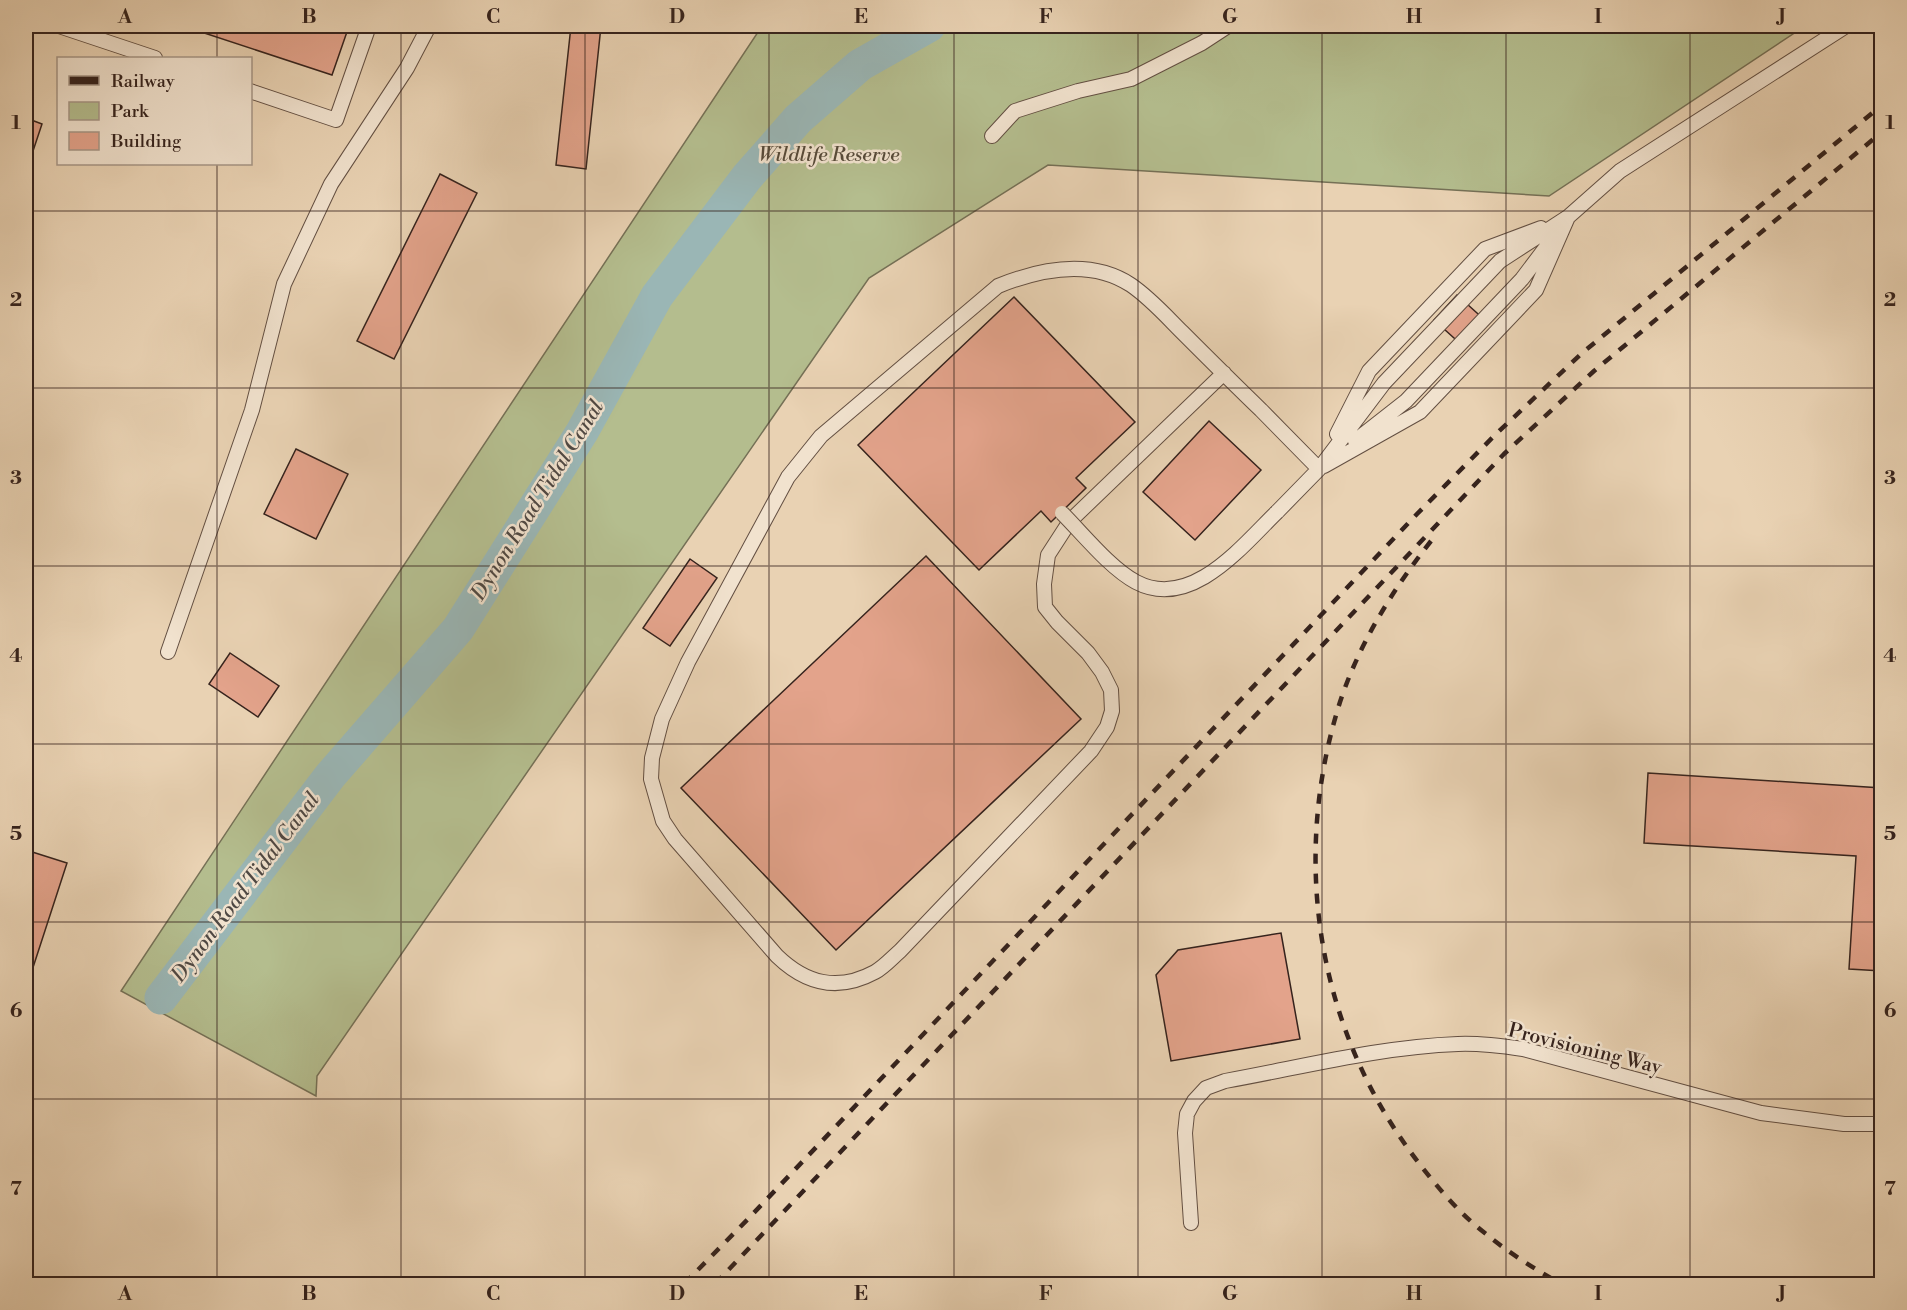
<svg xmlns="http://www.w3.org/2000/svg" width="1907" height="1310" viewBox="0 0 1907 1310" font-family="'Libre Bodoni',serif">
<rect width="100%" height="100%" fill="#e9d2b3"/>
<filter id="stains"><feTurbulence type="fractalNoise" baseFrequency=".00333" numOctaves="4"/><feColorMatrix values="0 0 0 0 .2 0 0 0 0 .09 0 0 0 0 .02 0 0 0 .5 -.17"/></filter>
<radialGradient id="worn" r=".72"><stop offset=".6" stop-color="#630" stop-opacity="0"/><stop offset="1" stop-color="#630" stop-opacity=".3"/></radialGradient>
<!-- green -->
<path fill="#b4bd8e" stroke="#757056" stroke-width="1.5" d="M762,26H1805L1549,196L1048,165L869,278L317,1076L316,1096L121,991Z"/>
<g fill="none" stroke-linecap="round" stroke-linejoin="round">
<!-- canal -->
<path stroke="#9ab6b5" stroke-width="33" d="M161,998L330,776L458,629L582,432L657,296L747,177L798,119L860,65L929,26"/>
</g>
<!-- building -->
<path fill="#e3a38b" stroke="#36231d" stroke-width="1.5" d="M183,26H349L332,75Z
M571,26H601L586,169L556,165Z
M26,118L42,124L26,172Z
M440,174L477,193L394,359L357,341Z
M1457,295L1487,322L1464,347L1434,320Z
M1014,297L1135,422L1076,478L1086,488L1051,522L1041,511L979,570L858,445Z
M1209,421L1261,470L1195,540L1143,492Z
M296,449L348,474L316,539L264,514Z
M926,556L1081,719L836,950L681,788Z
M690,559L717,578L670,646L643,628Z
M230,653L279,686L258,717L209,684Z
M1648,773L1882,788V971L1849,969L1856,856L1644,843Z
M26,850L67,863L26,989Z
M1281,933L1300,1039L1171,1061L1156,975L1178,950Z"/>
<g fill="none" stroke-linecap="round" stroke-linejoin="round">
<!-- service casing -->
<g stroke="#634f42" stroke-width="16">
<path id="service" d="M59,26L155,58
M250,91L336,120L369,26
M992,136L1015,111L1078,91L1131,79L1202,43L1228,26
M1224,373L1070,521L1048,555L1044,584L1045,607L1057,622L1088,653L1102,672L1111,690L1112,711L1107,727L1091,751L900,951C892,958 884,967 875,972C838,992 806,984 777,956L675,839L663,821L651,779L652,758L662,719L688,662L788,477L821,436L998,286C1040,269 1090,258 1131,285C1150,298 1166,316 1182,332C1208,358 1234,384 1261,410L1319,469
M1337,434L1369,371L1485,249L1541,228
M1355,441L1406,401L1522,279L1553,238
M1324,466L1420,412L1536,290L1568,217
M1277,512L1319,469L1384,383L1500,261L1568,217L1620,171L1846,26
M168,652L252,410L284,284L331,184L407,68L429,26
M1191,1223L1185,1133L1187,1114L1194,1101L1206,1088L1225,1081C1303,1067 1379,1047 1458,1044C1480,1043 1502,1046 1523,1049L1761,1113L1844,1124H1882"/>
</g>
<!-- service -->
<use href="#service" stroke="#f1e2ce" stroke-width="14"/>
<!-- rail -->
<path stroke="#36231d" stroke-width="4.5" stroke-dasharray="10 10" stroke-linecap="butt" d="M1431,541C1393,589 1359,644 1340,702C1290,860 1317,1031 1418,1162C1438,1188 1460,1214 1486,1234C1509,1253 1535,1269 1561,1284
M684,1284L748,1219L1417,514L1495,435L1581,354L1882,105
M715,1284L1504,454L1594,371L1882,132"/>
<!-- service-bridge casing -->
<g stroke="#634f42" stroke-width="16" stroke-linecap="butt">
<path id="service-bridge" d="M1062,513C1083,534 1110,568 1136,582C1191,611 1242,546 1277,512"/>
</g>
<!-- service-bridge -->
<use href="#service-bridge" stroke="#f1e2ce" stroke-width="14"/>
</g>
<!-- grid -->
<path fill="none" stroke="#36231d" stroke-width="1.5" stroke-opacity="0.55" d="M217,26V58M401,26V1284M585,26V1284M769,26V1284M954,26V1284M1138,26V1284M1322,26V1284M1506,26V1284M1690,26V1284M217,164V1284M26,211H1882M26,388H1882M26,566H1882M26,744H1882M26,922H1882M26,1099H1882"/>
<g text-anchor="middle" stroke-width="5" stroke-linejoin="round" paint-order="stroke">
<!-- park labels -->
<g font-size="20" font-style="italic" fill="#564a39" stroke="#f1e2ce">
<text x="829" y="161">Wildlife Reserve</text>
</g>
<!-- street labels -->
<g font-size="20" fill="#36231d" stroke="#f1e2ce">
<text transform="translate(1585 1048) rotate(14)" y="7">Provisioning Way</text>
</g>
<!-- water labels -->
<g font-size="21" font-style="italic" fill="#4f4843" stroke="#f1e2ce">
<text transform="translate(537 500) rotate(-58)" y="7">Dynon Road Tidal Canal</text>
<text transform="translate(245 887) rotate(-53)" y="7">Dynon Road Tidal Canal</text>
</g>
</g>
<!-- margin -->
<rect width="1907" height="1310" fill="none" stroke="#e9d2b3" stroke-width="66"/>
<!-- legend -->
<rect x="57" y="57" width="195" height="108" fill="#f1e2ce" stroke="#a69687" stroke-width="1.5"/>
<rect x="69" y="76" width="30" height="9" fill="#36231d" stroke="#a69687" stroke-width="1.5"/>
<text x="111" y="87" font-size="18" fill="#36231d">Railway</text>
<rect x="69" y="102" width="30" height="18" fill="#b4bd8e" stroke="#a69687" stroke-width="1.5"/>
<text x="111" y="117" font-size="18" fill="#36231d">Park</text>
<rect x="69" y="132" width="30" height="18" fill="#e3a38b" stroke="#a69687" stroke-width="1.5"/>
<text x="111" y="147" font-size="18" fill="#36231d">Building</text>
<rect x="33" y="33" width="1841" height="1244" fill="none" stroke="#36231d" stroke-width="2"/>
<g font-size="20" text-anchor="middle" font-weight="bold" fill="#36231d">
<text x="125" y="23">A</text>
<text x="309" y="23">B</text>
<text x="493" y="23">C</text>
<text x="677" y="23">D</text>
<text x="861" y="23">E</text>
<text x="1046" y="23">F</text>
<text x="1230" y="23">G</text>
<text x="1414" y="23">H</text>
<text x="1598" y="23">I</text>
<text x="1782" y="23">J</text>
<text x="16" y="129">1</text>
<text x="1890" y="129">1</text>
<text x="16" y="306">2</text>
<text x="1890" y="306">2</text>
<text x="16" y="484">3</text>
<text x="1890" y="484">3</text>
<text x="16" y="662">4</text>
<text x="1890" y="662">4</text>
<text x="16" y="840">5</text>
<text x="1890" y="840">5</text>
<text x="16" y="1017">6</text>
<text x="1890" y="1017">6</text>
<text x="16" y="1195">7</text>
<text x="1890" y="1195">7</text>
<text x="125" y="1300">A</text>
<text x="309" y="1300">B</text>
<text x="493" y="1300">C</text>
<text x="677" y="1300">D</text>
<text x="861" y="1300">E</text>
<text x="1046" y="1300">F</text>
<text x="1230" y="1300">G</text>
<text x="1414" y="1300">H</text>
<text x="1598" y="1300">I</text>
<text x="1782" y="1300">J</text>
</g>
<rect width="100%" height="100%" filter="url(#stains)"/>
<rect width="100%" height="100%" fill="url(#worn)"/>
</svg>
